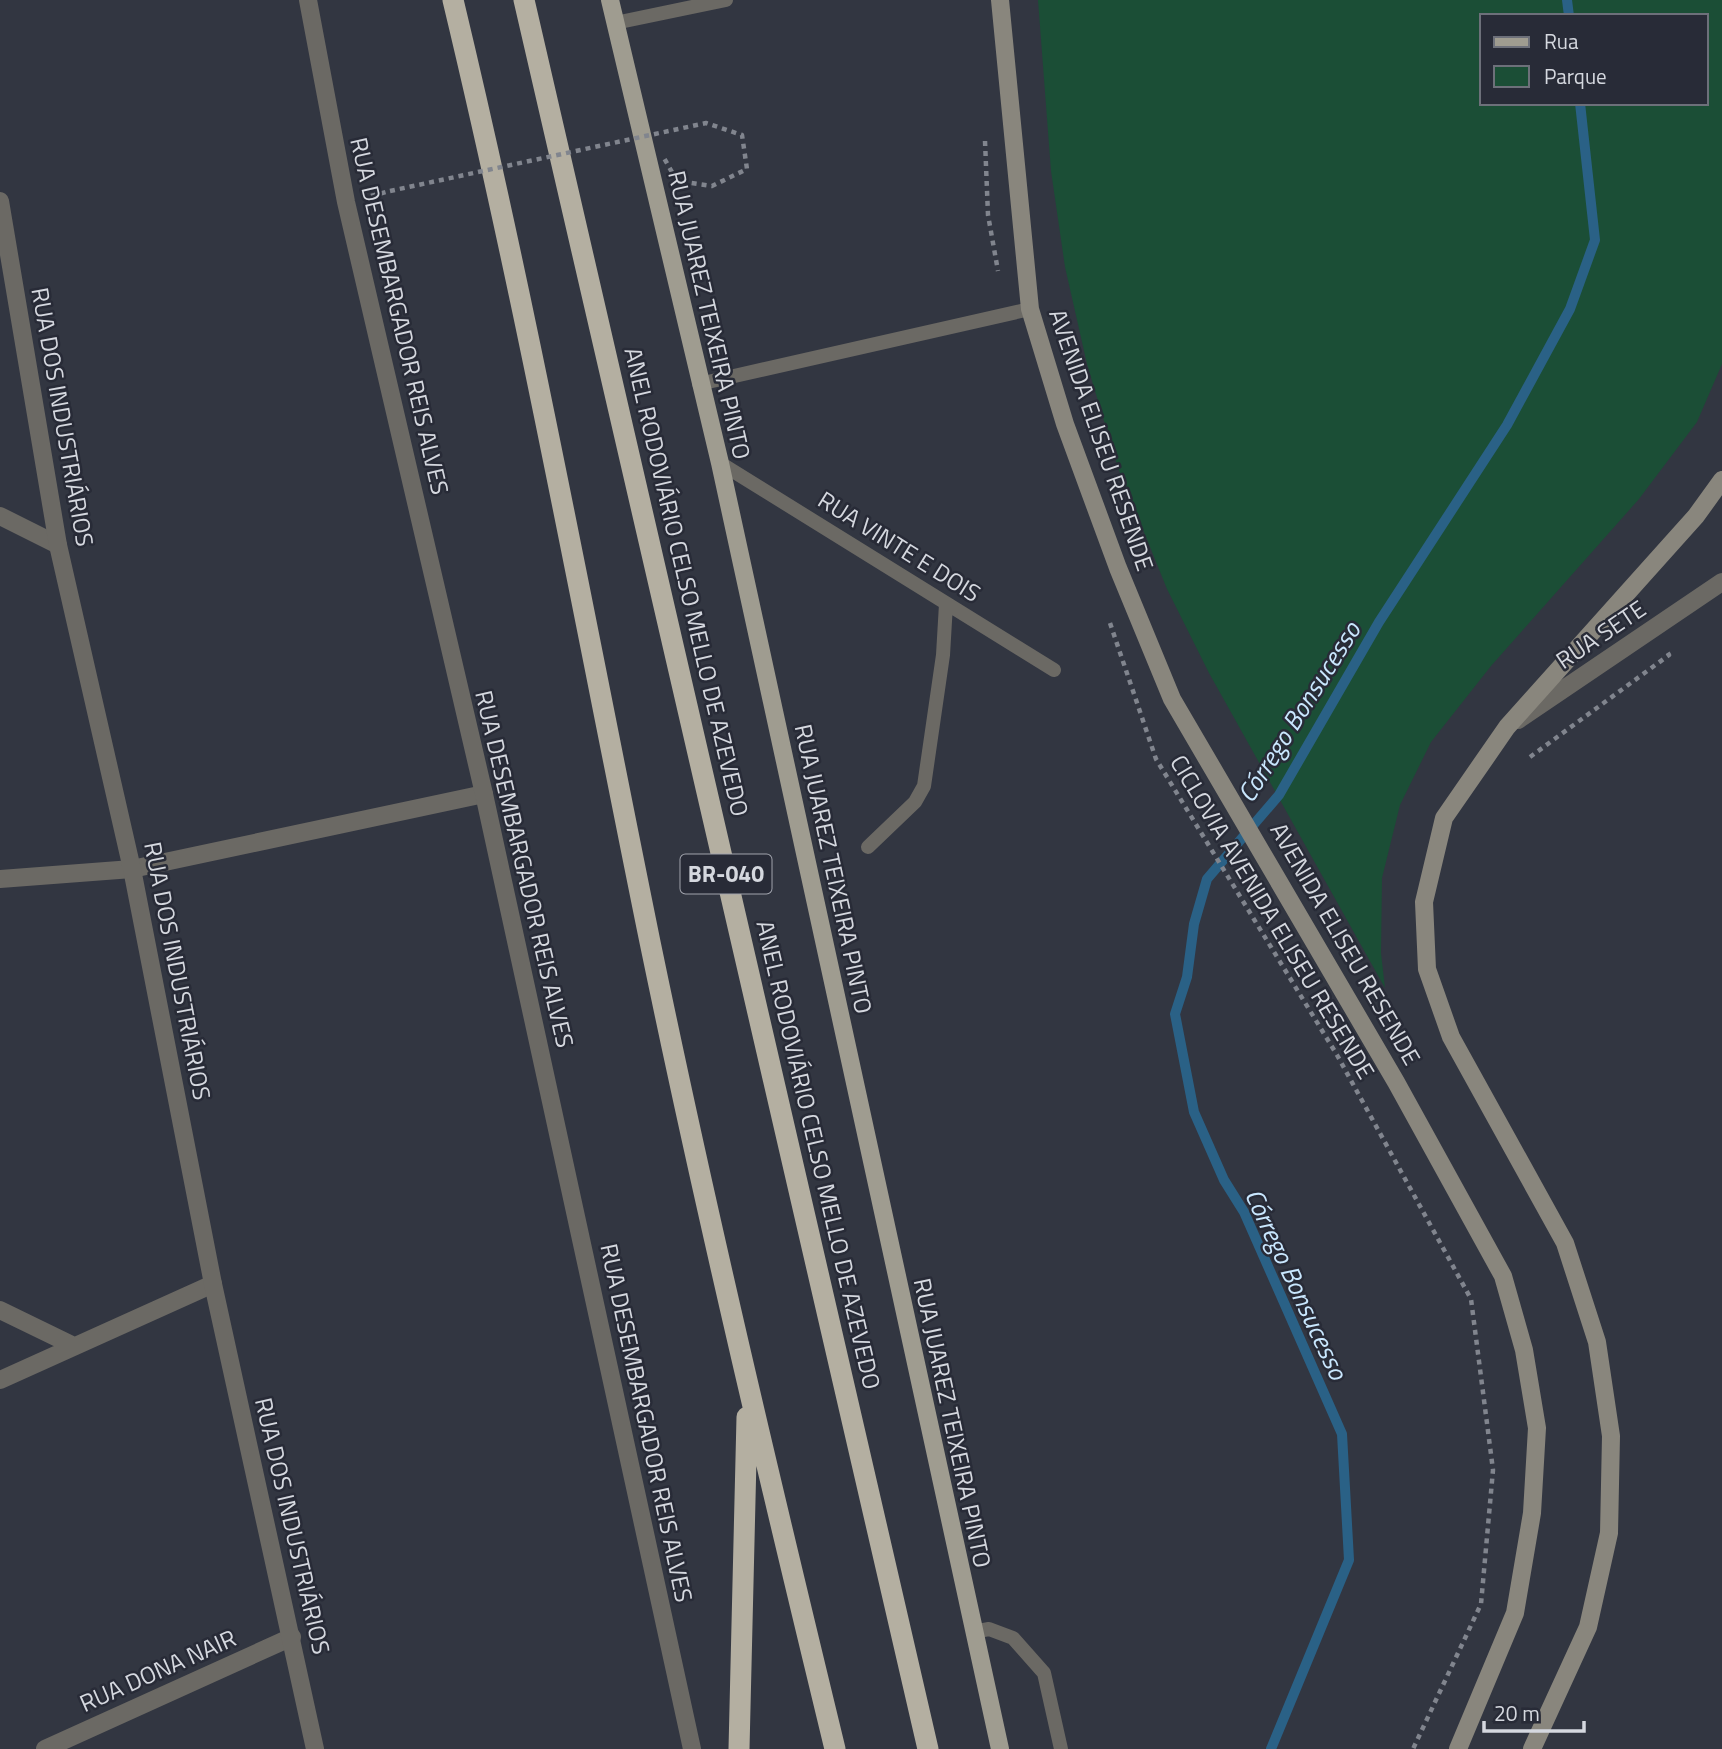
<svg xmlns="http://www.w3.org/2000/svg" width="1722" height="1749" viewBox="0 0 1722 1749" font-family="'Titillium Web',sans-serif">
<rect width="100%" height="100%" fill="#323641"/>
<!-- green -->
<path fill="#1b4e36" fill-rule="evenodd" d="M1038,0H1722V364L1697,422L1639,499L1491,666L1431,742L1400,805L1382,878L1381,953L1385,988L1209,673L1167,589L1118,468L1087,364L1065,267L1051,171ZM1482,16H1706V103H1482Z"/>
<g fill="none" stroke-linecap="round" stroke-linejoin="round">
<!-- stream -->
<path stroke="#2a6186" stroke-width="10" d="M1567,0L1569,16
M1271,1749L1349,1560L1342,1434L1244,1212L1224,1180L1194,1112L1175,1014L1187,977L1194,924L1207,879L1279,795L1379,622L1507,425L1570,309L1595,240L1580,103"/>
<!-- path -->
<path stroke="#81858e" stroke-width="4.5" stroke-dasharray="5 5" stroke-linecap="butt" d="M985,141L988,215L998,271
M371,196L390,191
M1110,623L1156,759L1337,1055L1471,1299L1493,1470L1481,1604L1413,1749
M1530,757L1669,655L1666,650"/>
<!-- service -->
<path stroke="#6b6964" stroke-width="14" d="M615,23L726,0
M699,384L1030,309
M720,463L1054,670
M868,847L915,802L924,786L943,655L946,604
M973,1632L989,1629L1013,1638L1044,1673L1061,1749"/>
<!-- minor -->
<path stroke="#6b6964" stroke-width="18" d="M0,516L58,545
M1518,720L1722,582
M0,879L132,869L484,794
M0,1310L74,1346
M0,1380L213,1284
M45,1749L292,1637"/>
<!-- tertiary -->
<path stroke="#6b6964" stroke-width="18" d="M308,0L346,202L484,794L692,1749
M0,201L58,545L132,869L213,1284L315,1749"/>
<!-- secondary -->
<path stroke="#89867d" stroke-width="18" d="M1000,0L1030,309L1065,424L1118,568L1172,699L1396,1082L1503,1276L1524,1350L1537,1428L1532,1513L1515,1613L1458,1749
M1532,1749L1588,1627L1609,1533L1611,1436L1597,1342L1565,1243L1451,1037L1427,969L1424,902L1444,818L1507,727L1696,516L1722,480"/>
<!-- primary -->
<path stroke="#9f9c90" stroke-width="18" d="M610,0L720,463L1000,1749"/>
<!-- motorway -->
<path stroke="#b4afa1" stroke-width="21" d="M453,0C528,312 586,628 650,942C706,1213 770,1481 835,1749
M524,0L928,1749
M739,1749L747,1417"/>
<!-- path-bridge -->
<path stroke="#81858e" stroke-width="4.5" stroke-dasharray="5 5" stroke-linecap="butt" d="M390,191L706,123L742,135L747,169L712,186L677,181L664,158"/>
</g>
<g text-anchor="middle" stroke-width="5" stroke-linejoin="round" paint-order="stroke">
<!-- shield labels -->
<rect fill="#282b37" stroke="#a1a4ad" stroke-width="2" x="680.5" y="854.5" width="91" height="39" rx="5"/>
<g font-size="23" font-weight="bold" fill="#d5d8df">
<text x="726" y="882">BR-040</text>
</g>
<!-- street labels -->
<g font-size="24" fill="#d5d8df" stroke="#282b37">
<text transform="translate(709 315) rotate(77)" y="8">RUA JUAREZ TEIXEIRA PINTO</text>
<text transform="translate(399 316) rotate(77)" y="8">RUA DESEMBARGADOR REIS ALVES</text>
<text transform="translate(62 417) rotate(80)" y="8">RUA DOS INDUSTRIÁRIOS</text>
<text transform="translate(1101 440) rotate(71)" y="8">AVENIDA ELISEU RESENDE</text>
<text transform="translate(899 547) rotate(32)" y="8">RUA VINTE E DOIS</text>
<text transform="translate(686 582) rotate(77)" y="8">ANEL RODOVIÁRIO CELSO MELLO DE AZEVEDO</text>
<text transform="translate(1601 635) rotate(-34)" y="8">RUA SETE</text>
<text transform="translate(524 869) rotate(77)" y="8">RUA DESEMBARGADOR REIS ALVES</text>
<text transform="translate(833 869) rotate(78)" y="8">RUA JUAREZ TEIXEIRA PINTO</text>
<text transform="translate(1272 917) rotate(59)" y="8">CICLOVIA AVENIDA ELISEU RESENDE</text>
<text transform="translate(1345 944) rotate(60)" y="8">AVENIDA ELISEU RESENDE</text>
<text transform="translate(177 971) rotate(79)" y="8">RUA DOS INDUSTRIÁRIOS</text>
<text transform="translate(818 1155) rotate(77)" y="8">ANEL RODOVIÁRIO CELSO MELLO DE AZEVEDO</text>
<text transform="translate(646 1423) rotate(78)" y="8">RUA DESEMBARGADOR REIS ALVES</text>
<text transform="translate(952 1423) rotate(78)" y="8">RUA JUAREZ TEIXEIRA PINTO</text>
<text transform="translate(292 1526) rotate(77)" y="8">RUA DOS INDUSTRIÁRIOS</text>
<text transform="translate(158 1671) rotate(-24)" y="8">RUA DONA NAIR</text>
</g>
<!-- water labels -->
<g font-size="26" font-style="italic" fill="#c9e7fe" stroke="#282b37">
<text transform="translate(1299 712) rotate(-58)" y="9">Córrego Bonsucesso</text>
<text transform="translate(1296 1284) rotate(65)" y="9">Córrego Bonsucesso</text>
</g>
</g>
<!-- legend -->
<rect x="1480" y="14" width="228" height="91" fill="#282b37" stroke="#6d707a" stroke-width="2"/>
<rect x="1494" y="37" width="35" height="10" fill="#9f9c90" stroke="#6d707a" stroke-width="2"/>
<text x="1544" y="49" font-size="21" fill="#d5d8df">Rua</text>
<rect x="1494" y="66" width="35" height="21" fill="#1b4e36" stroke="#6d707a" stroke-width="2"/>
<text x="1544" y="84" font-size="21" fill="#d5d8df">Parque</text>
<!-- scale -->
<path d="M1484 1721v10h100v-10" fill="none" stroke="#d5d8df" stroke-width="3.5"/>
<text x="1494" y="1721" font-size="21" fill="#d5d8df" stroke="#282b37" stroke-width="5" paint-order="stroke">20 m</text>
</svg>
